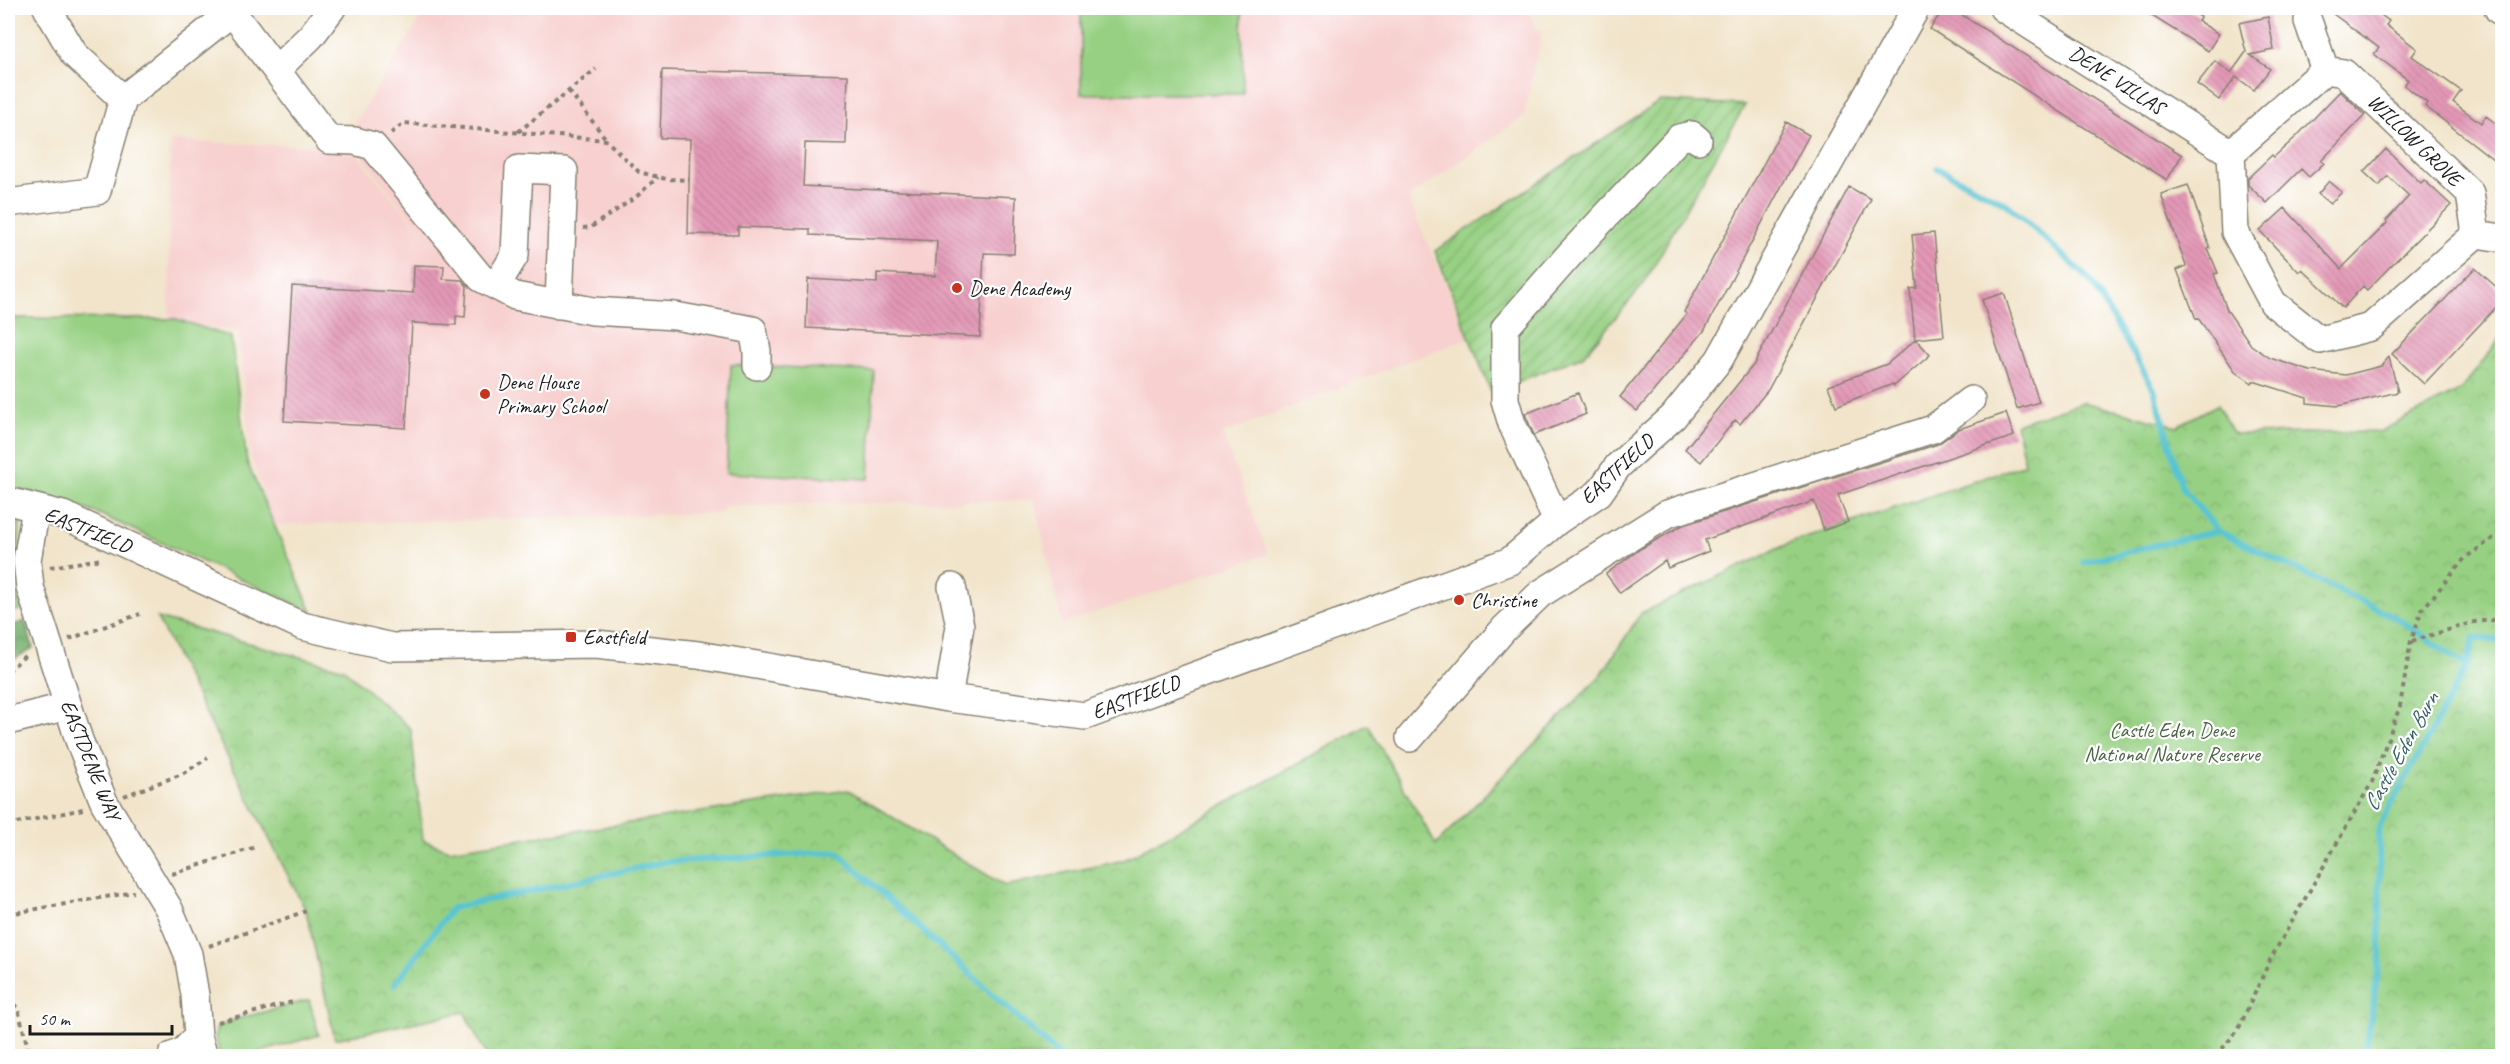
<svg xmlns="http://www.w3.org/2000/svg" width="2510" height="1064" viewBox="0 0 2510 1064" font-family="Caveat,sans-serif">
<defs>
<pattern id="forest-crowns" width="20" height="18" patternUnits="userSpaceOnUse" patternTransform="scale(1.5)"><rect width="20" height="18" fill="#79b271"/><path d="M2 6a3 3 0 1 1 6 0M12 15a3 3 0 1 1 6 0" fill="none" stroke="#62905c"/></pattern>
<pattern id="park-crowns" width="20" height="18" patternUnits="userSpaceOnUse" patternTransform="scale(1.5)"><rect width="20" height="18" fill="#97d083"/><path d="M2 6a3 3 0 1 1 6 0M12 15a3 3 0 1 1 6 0" fill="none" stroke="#82b271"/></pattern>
<pattern id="garden-furrows" width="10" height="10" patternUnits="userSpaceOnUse" patternTransform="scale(1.5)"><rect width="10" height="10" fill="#97d083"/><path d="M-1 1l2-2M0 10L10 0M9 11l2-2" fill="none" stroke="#82b271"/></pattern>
<pattern id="building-back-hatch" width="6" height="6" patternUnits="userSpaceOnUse" patternTransform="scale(1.5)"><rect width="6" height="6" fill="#e398b6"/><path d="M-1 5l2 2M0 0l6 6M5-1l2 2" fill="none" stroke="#c2829c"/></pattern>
</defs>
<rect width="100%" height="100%" fill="#fff"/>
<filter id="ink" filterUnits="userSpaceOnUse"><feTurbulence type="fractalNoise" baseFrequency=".0167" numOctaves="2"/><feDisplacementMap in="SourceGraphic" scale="12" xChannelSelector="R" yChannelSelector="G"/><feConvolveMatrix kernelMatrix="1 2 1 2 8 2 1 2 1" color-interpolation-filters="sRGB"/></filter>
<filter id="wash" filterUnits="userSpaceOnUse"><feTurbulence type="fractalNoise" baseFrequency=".008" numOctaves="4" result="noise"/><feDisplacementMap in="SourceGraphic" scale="24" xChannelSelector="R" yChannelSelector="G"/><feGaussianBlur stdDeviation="1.35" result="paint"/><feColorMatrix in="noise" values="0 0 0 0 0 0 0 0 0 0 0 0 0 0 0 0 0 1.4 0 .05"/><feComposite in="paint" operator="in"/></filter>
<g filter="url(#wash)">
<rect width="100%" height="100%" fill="#f1e4ca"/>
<!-- built -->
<path fill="#f7d0cf" d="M427,8H1526L1541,34L1524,116L1408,198L1468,338L1222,434L1268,554L1062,624L1034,500L723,506L722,513L275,525L251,458L238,331L169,323L170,141L359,148V158L446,262L362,157L363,132L353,126Z"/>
<!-- grass -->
<path fill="#97d083" stroke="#5a7650" stroke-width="1.5" d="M1081,8H1242L1243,94H1081Z
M8,318L176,319L231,337L247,462L312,612L97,513L35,493L8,488Z
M731,365L874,371L869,479L726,473Z
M8,509L20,520L18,570L13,579L21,610L8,612Z
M309,1000L319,1035L247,1056H220L215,1036L217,1027L233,1020Z"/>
<!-- forest -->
<path fill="url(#forest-crowns)" stroke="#4a6746" stroke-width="1.5" d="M25,621L33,648L8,663V627Z"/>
<!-- park -->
<path fill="url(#park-crowns)" stroke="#5a7650" stroke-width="1.5" d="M2502,336V1056H487L464,1012L335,1039L306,911L157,618L344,669L411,729L423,840L449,850L848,790L1005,886L1124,860L1368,725L1436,845L1601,675L1641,613L1788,544L2025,464L2016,424L2083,402L2177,426L2217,405L2234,434L2379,432L2461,390Z"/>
<!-- garden -->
<path fill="url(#garden-furrows)" stroke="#5a7650" stroke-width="1.5" d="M1660,101L1745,105L1643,285L1583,356L1491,392L1435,251Z"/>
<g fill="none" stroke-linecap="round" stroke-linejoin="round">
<!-- stream -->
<path stroke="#58c4d1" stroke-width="6" d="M1937,168L2007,204L2090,280L2154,389L2182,487L2218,531L2400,620L2467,666
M2083,562L2218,531
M395,984L452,908L665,862L837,852L1060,1056
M2365,1056L2380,958L2379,827L2467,666L2474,638L2502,641"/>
</g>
<g id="blocks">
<!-- building -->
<path fill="url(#building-back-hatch)" d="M1944,8H1951L2182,155L2167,180L1930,29Z
M2139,8H2185L2201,17L2198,21L2219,34L2208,51Z
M2325,8H2371L2389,21L2386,25L2417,49L2412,56L2461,91L2453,102L2481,123L2486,116L2502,128V166L2425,106L2427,103L2404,85L2408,80L2374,54L2379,48Z
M2268,17L2274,50L2250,55L2270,69L2254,90L2236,77L2219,100L2197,84L2215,61L2231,73L2246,52L2239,23Z
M662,70L848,75L846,144L805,143L803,186L1016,197L1014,254L984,253L980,337L806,328L808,279L877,283V273L935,276L937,241L810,235V229L738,227V235L688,234L690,139L660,138Z
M2340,91L2365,115L2321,161L2324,163L2309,177L2301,169L2267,203L2248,185V178L2272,155L2274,157L2297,136Z
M1786,122L1809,135L1704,331L1637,411L1620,397L1687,314L1684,312Z
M2386,149L2421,183L2424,180L2451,205L2367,290L2363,286L2343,308L2302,269L2299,272L2260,231L2285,208L2341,269L2387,223L2386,221L2409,196L2388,176L2379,186L2364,172Z
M2329,181L2342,192L2330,204L2318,194Z
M2188,185L2210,248L2208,249L2218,273L2214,274L2227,310L2251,345L2270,358L2310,371L2346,375L2381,366L2389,357L2398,392L2338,406L2307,403V398L2253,381L2252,383L2235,371L2198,318L2196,319L2177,270L2186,266L2161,194Z
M1849,187L1871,199L1768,390L1740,424L1735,420L1701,462L1685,449L1754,364Z
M1934,233L1944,336L1915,339L1910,289L1917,288L1912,235Z
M414,265L444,266L443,279L462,280L467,286L465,317L456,316V325L412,323L406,428L284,421L292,286L413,293Z
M2475,268L2502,292V301L2424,384L2392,354Z
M2004,293L2039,402L2017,409L1982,300Z
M1916,339L1930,355L1894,386L1893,384L1836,406L1828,386L1887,364Z
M1578,393L1586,414L1534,435L1525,414Z
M2006,413L2014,436L1838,495L1848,522L1824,530L1814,501L1705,540L1709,551L1668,568L1665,561L1620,593L1606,574L1640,549L1683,525L1938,444L1959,429Z"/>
</g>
</g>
<g filter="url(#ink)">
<use href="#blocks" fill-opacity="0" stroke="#868073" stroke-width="1.5"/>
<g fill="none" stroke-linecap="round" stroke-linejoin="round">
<!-- minor casing -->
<g stroke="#868073" stroke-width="30">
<path id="minor" d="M47,8L74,54L123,99L232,12
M229,8L329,140L355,141L373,146L481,278L515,296L593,311L675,316L753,330L757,351V366
M2003,8L2231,153
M2308,21L2325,70
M276,70L311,36L332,8
M2325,70L2344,73L2470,193L2476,234L2371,327L2320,340L2273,303L2235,232L2231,153Z
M8,203L97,191L123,99
M2476,234L2502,238
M496,286L515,255L519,169L564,171L559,305
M8,501L63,515L302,626L392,647L596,644L698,655L948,698L1085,716L1510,561L1557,521L1599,493L1618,466L1673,417L1719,360L1916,8
M36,509L27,560L30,587L79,740L104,802L169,909L188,954L195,995L198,1036L204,1056
M1557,521L1512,424L1505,400V328L1571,253L1679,138L1692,135L1698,140
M948,698L960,626L952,587
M8,721L68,706
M1410,738L1504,629L1540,594L1667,514L1933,429L1971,400
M172,1056L183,1052L198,1036"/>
</g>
<!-- major casing -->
<g stroke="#868073" stroke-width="36">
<path id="major" d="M2501,8H2502"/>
</g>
<!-- path -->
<path stroke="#868073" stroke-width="4" stroke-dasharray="4.5 4.5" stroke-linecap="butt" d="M569,91L606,139
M518,132L596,69
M391,133L404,123L606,140L639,172L666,179L689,180
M583,228L591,227L636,197L658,177
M50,567L102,559
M69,639L140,614
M2412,641L2474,622L2502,619
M8,671L28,653
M124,796L182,774L208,758
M8,825L83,809
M172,874L256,847
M8,914L134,892
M209,946L306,911
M8,997L18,1009L30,1056
M218,1022L296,1001
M2216,1056L2238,1030L2271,958L2372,782L2400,706L2411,641L2422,610L2465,558L2502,532"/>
<!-- minor -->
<use href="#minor" stroke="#fff" stroke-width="27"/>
<!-- major -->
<use href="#major" stroke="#fff" stroke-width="33"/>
</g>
</g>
<!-- markers -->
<g fill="#c8321e" stroke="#fff" stroke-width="2">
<circle cx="957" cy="288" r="6"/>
<circle cx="485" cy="394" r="6"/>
<circle cx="1459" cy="600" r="6"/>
<rect x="565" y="631" width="12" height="12" rx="3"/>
</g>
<g text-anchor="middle" stroke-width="4.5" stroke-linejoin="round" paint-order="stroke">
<!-- street labels -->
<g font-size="21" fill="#1c1c1c" stroke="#fff">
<text transform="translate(2117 80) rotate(33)" y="7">DENE VILLAS</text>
<text transform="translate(2415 140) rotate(44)" y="7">WILLOW GROVE</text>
<text transform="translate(1617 469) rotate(-43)" y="7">EASTFIELD</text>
<text transform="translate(88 530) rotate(22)" y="7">EASTFIELD</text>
<text transform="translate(1136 697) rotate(-20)" y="7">EASTFIELD</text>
<text transform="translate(91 760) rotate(68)" y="7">EASTDENE WAY</text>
</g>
<!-- poi labels -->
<g font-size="21" fill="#1c1c1c" stroke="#fff" text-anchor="start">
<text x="969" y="295">Dene Academy</text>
<text x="497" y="389">Dene House<tspan x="497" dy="24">Primary School</tspan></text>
<text x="1471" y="607">Christine</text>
<text x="583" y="644">Eastfield</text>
</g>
<!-- park labels -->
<g font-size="21" fill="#4d6445" stroke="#fff">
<text x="2172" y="737">Castle Eden Dene<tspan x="2172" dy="24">National Nature Reserve</tspan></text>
</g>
<!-- water labels -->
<g font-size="22" font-style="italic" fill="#345f64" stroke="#fff">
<text transform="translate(2400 751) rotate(-61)" y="8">Castle Eden Burn</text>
</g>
</g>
<!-- margin -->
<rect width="2510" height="1064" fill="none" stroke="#fff" stroke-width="30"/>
<!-- scale -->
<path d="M30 1025v9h142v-9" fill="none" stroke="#1c1c1c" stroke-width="3"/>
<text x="39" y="1025" font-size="18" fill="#1c1c1c" stroke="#ffffff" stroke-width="4.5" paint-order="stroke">50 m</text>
</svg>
